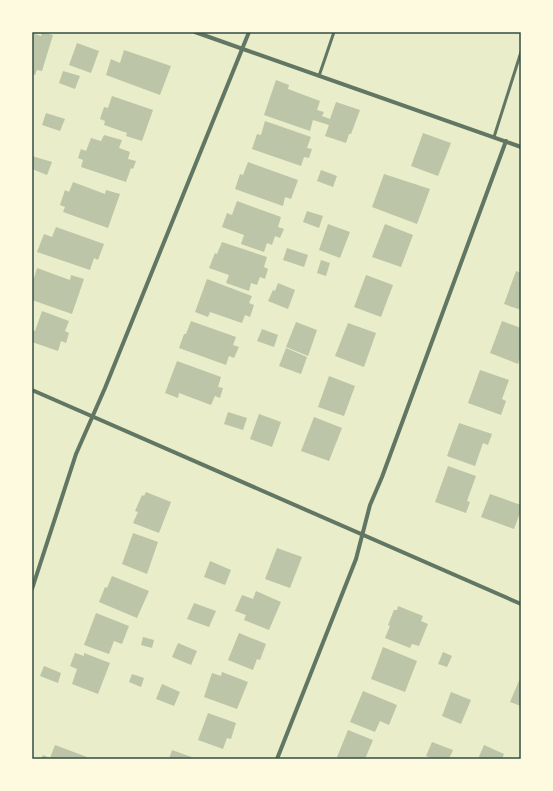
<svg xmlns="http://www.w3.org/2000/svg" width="553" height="791" viewBox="0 0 553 791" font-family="'Open Sans',sans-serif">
<rect width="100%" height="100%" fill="#e9edc9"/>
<!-- building -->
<path fill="#bcc5a7" d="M42,32L53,35L42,71L37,70L35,75L32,74V33L41,36Z
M77,43L99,51L91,73L69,65Z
M124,50L171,66L160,95L106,75L111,59L120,63Z
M63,71L80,76L75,89L59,83Z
M276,80L289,85L288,89L320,101L317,110L324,112L322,116L330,119L336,102L360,110L351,134H349L346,143L325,136L329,125L313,120L310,131L264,115Z
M112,96L153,110L142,141L126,136L127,133L104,125L105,121L100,119L104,107L108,108Z
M46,113L65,119L60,131L42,125Z
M265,121L311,137L307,148L312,149L309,158L304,157L301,166L252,149L257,134L261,135Z
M423,133L451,143L438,176L411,166Z
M104,135L122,140L119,148L130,152L128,159L136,161L133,169L131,168L126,182L81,167L83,160L78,158L81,149L86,151L91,138L101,141Z
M32,156L52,162L47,175L32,169Z
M248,162L298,180L291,199L285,197L283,206L235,189L240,174L243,175Z
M321,170L337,176L333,187L317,181Z
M384,174L430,189L417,224L372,207Z
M73,182L105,194L106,190L120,194L108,228L63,212L65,207L60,205L65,190L69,192Z
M237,201L281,217L278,227L284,229L280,238L275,236L272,245L267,243L264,252L241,244L244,235L222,227L227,213L232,215Z
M307,211L323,216L319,228L303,222Z
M328,224L350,232L340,258L319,250Z
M385,224L413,235L401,267L372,257Z
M56,227L104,244L98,260L94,258L90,270L37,252L44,234L52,237Z
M222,242L267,257L264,267L268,269L265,279L260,277L257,285L251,283L249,291L226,283L229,275L209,268L215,253L217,254Z
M287,248L308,255L304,267L283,260Z
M321,260L330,263L326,276L317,273Z
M37,268L70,280L71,275L84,279L72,314L32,300V277L34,278Z
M516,271L521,273V310L504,304Z
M366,275L393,285L381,317L354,307Z
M207,279L252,296L249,303L254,305L250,317L245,315L242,323L210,312L208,317L195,312Z
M278,283L295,290L288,309L268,301L273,290L275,291Z
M42,311L69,321L65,331L69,333L66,343L61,341L58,351L32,342V330L35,331Z
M191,321L236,337L233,345L239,347L234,358L229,356L226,365L179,348L184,334H186Z
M502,321L521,328V355L518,364L490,353Z
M296,322L317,330L308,356L286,347Z
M348,323L376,333L364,367L335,356Z
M262,329L278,335L274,347L257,341Z
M286,348L307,357L301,374L279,366Z
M177,361L221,377L218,387L223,388L220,398L215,396L211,405L179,393L178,398L165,393Z
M480,370L509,380L502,399L506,401L501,415L468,403Z
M329,376L355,386L344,416L318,407Z
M228,412L247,418L243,430L224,424Z
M259,414L281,422L272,447L250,439Z
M314,417L342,428L329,461L301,451Z
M459,423L492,434L488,445L483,443L475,466L447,456Z
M448,466L476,476L467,501L470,502L466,513L435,502Z
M146,492L171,502L159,533L133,523L138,512L135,511L142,495L144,496Z
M490,494L521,505V510L514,529L481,517Z
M133,533L158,542L147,574L122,564Z
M277,548L302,557L290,588L265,579Z
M210,561L231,570L225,585L204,577Z
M112,576L149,591L137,618L99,602L105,587L107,588Z
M256,591L281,602L269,630L244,620L246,615L235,611L242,595L253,599Z
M194,603L216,611L209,627L187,619Z
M398,606L423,616L421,621L428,624L419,646L412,644L410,648L385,638L390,626L388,625L394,610H397Z
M96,613L129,626L122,644L114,641L109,654L84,645Z
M239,633L266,644L260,660L257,659L253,670L228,660Z
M143,637L154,640L152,648L141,645Z
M178,643L197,651L191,665L172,657Z
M383,647L417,661L405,692L371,679Z
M443,652L452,656L447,667L438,664Z
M75,653L84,656V653L110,663L98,694L72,684L77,669L70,666Z
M44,666L61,673L58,683L40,676Z
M222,672L248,682L237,709L204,697L212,673L221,676Z
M132,674L144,678L141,687L129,682Z
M521,676V706L510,702Z
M162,684L180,692L174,706L156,699Z
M363,691L397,705L389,725L380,721L375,732L350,722Z
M451,692L471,700L461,724L442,716Z
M208,713L236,723L231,739L227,738L223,749L198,740Z
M348,730L373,740L365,759H342L337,757Z
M432,742L453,750L449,759H433L426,756Z
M55,745L87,757L86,759H41L43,755L50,758Z
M484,745L504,754L502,759H478Z
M172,750L197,759H169Z"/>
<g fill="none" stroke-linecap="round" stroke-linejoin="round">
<!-- service -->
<path stroke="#617663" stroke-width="3" d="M319,76L334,32
M494,137L521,52"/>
<!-- minor -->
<path stroke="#617663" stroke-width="4" d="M195,32L521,147
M32,390L521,604
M32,589L76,454L105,388L249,32
M277,759L356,559L370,505L382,477L506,141"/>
</g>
<!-- border -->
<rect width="553" height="791" fill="none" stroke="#fefae0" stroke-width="66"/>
<rect x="33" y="33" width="487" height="725" fill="none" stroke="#344e41" stroke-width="1.5"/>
</svg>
